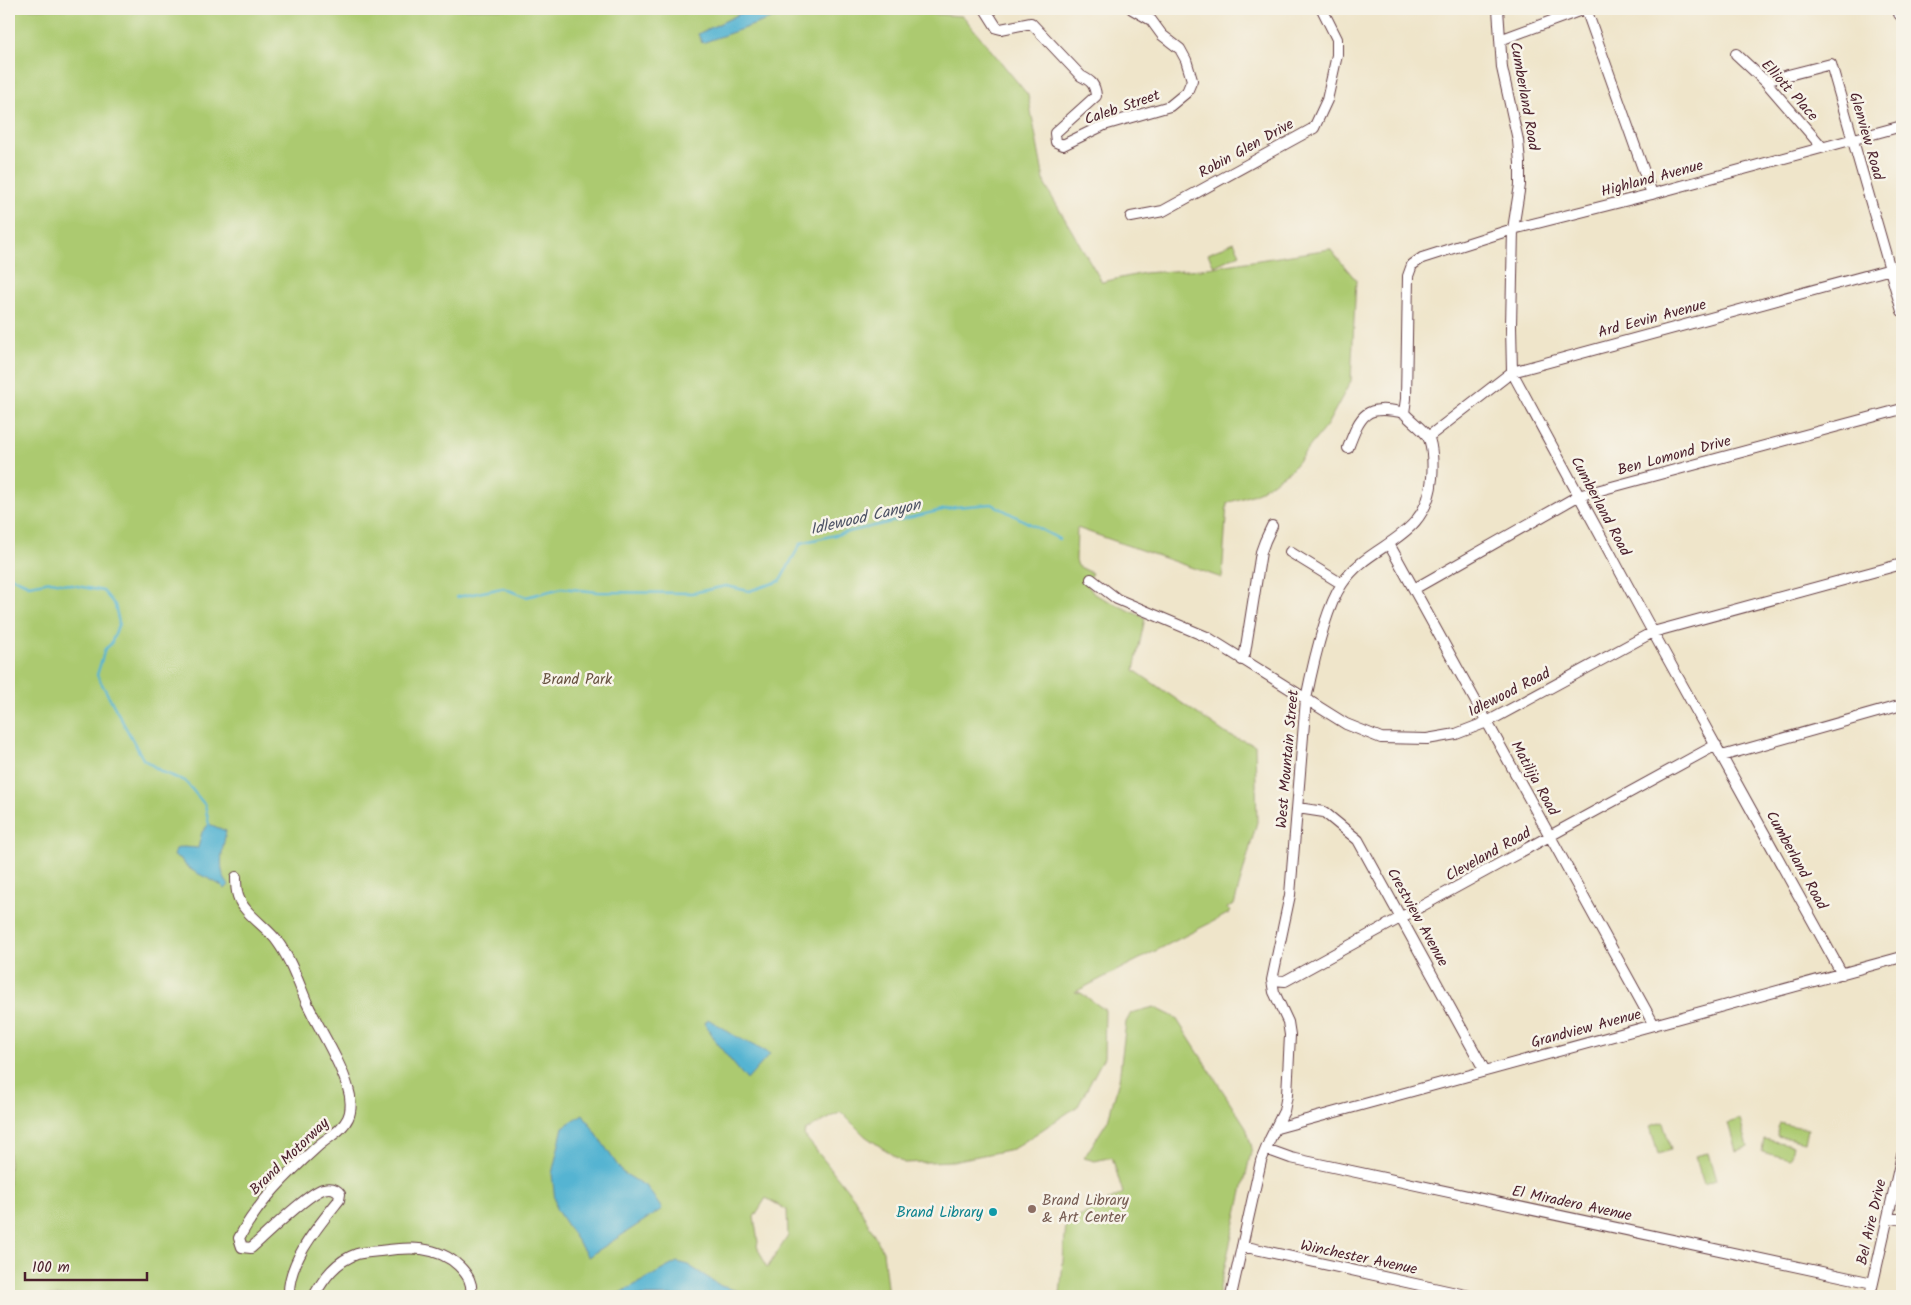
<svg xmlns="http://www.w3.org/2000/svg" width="1911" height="1305" viewBox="0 0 1911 1305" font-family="Kalam,sans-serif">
<rect width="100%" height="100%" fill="#f7f3e8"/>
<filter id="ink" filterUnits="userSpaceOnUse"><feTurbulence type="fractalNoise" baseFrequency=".02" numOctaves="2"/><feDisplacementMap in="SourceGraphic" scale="10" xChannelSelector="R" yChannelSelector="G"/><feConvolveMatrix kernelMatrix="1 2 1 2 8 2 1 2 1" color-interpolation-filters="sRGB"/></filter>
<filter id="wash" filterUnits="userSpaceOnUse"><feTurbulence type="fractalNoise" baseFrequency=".0096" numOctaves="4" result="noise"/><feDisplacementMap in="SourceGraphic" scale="20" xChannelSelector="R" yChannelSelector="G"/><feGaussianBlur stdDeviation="1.12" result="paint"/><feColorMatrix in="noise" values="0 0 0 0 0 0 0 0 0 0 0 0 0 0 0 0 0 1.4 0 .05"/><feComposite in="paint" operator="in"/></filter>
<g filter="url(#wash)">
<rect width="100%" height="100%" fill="#efe5ca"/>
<!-- green -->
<path fill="#acca70" stroke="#7b744e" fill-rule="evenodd" d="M9,9H750L698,34L815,9H851L963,16L1028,95L1045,185L1102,282L1144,273L1201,269L1330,249L1356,280L1351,381L1327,425L1291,470L1255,494L1227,503L1222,578L1077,528L1076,560L1078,566L1092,573L1086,583L1094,594L1145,618L1134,670L1228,735L1255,745L1257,822L1234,905L1227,908L1231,912L1220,918L1075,992L1081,993L1105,1010L1104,1057L1078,1106L1013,1149L953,1161L904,1163L865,1136L841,1112L805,1131L804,1135L855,1199L883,1251L888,1296H9ZM766,1198L787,1210L788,1236L767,1268L757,1246L758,1242L754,1217Z
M1234,242L1240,254L1214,266L1208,254Z
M1154,1007L1176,1018L1246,1127L1252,1148L1218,1296H1060L1066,1224L1123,1193L1112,1157L1095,1161L1084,1158L1108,1120L1119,1080L1126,1022L1131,1013Z
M1740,1119L1748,1147L1736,1151L1728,1123Z
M1663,1122L1671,1150L1658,1154L1650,1126Z
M1779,1123L1808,1129L1805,1142L1777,1136Z
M1764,1139L1793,1145L1790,1159L1762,1152Z
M1708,1153L1716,1180L1704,1184L1695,1156Z"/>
<!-- water -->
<path fill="#54b4d2" stroke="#4f6a7e" d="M750,9H815L779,16L702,43L698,34Z
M209,824L226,831C223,849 216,871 229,885L225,889C214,878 187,873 181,859L174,856L176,849L183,847L198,848L202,832Z
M708,1019L735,1036L770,1054L747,1080L718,1045L705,1023Z
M583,1114L622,1172L647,1187L662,1209L588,1257L556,1209L552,1174L563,1127Z
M677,1262L688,1265L721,1286L755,1296H614Z"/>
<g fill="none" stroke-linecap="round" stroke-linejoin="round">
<!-- stream -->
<path stroke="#54b4d2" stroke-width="2.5" d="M735,9L742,12
M9,576L29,585L51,581L103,591L115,605L119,623L111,644L105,649L97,675L143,759L162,772L185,781L205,805L209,824
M457,597L503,588L526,597L562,588L598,592L692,593L726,586L749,591L780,581L801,543L955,507L992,504L1059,539"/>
</g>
</g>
<g filter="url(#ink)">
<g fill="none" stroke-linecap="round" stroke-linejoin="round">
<!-- minor casing -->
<g stroke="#633d43" stroke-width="12">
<path id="minor" d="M985,9L997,28L1001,29L1031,23L1081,76C1091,81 1095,84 1096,96L1055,133L1056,142L1063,145L1104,125L1170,106L1187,92L1192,80L1186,60L1180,49L1162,35L1151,20L1132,9
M1498,9L1502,68L1518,140L1520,163V185L1513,229L1511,326L1512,372L1649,625L1842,974
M1586,9L1652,194
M1899,14L1902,17
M1500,40L1584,9
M1736,54L1765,81L1822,147
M1765,81L1831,64L1902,311
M1131,217L1163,211L1314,128L1327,100L1337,55V39L1322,9
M1428,437L1512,372L1902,266
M1348,448C1361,414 1365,404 1404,413
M1389,544L1654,1025
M1290,552L1342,584
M1091,579L1117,599L1207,637L1346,724L1381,738L1427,739L1456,734L1487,722L1653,632L1902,564
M1414,589L1578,496L1902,409
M1242,660L1245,653L1261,552L1265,541L1272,526
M1722,756L1902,705
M1298,808L1324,812L1358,840L1485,1071
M236,877C236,883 236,890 238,896C243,913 267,927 277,941C291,960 298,982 307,1003C320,1031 339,1058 348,1088C351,1097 352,1110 348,1118C342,1131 328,1137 318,1146C288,1173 258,1202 239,1238L242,1247L251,1248C267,1234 306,1195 323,1189C331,1187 336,1188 340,1194L339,1200C319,1225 287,1262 289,1296
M1272,980L1285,981L1716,745
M1277,1128L1902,957
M1266,1149L1291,1158L1873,1283
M1888,1217L1902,1220
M1242,1246L1470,1296
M314,1296C324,1278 336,1261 357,1254C364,1252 372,1252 380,1251C408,1247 437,1245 459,1266C468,1275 473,1283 471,1296
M1231,1296L1261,1161L1270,1139L1284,1111L1287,1095L1290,1035L1288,1022L1274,992L1272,980L1290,895L1306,699C1312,669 1325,609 1342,584C1370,541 1427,542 1432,478C1433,468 1433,446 1428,437C1424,430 1410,420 1404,413L1406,399L1408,276L1412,265L1422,258L1513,229L1652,194L1902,126
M1870,1296L1902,1155"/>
</g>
<!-- minor -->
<use href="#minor" stroke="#fff" stroke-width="10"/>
</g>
</g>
<!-- markers -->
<circle fill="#8d6e63" stroke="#f7f3e8" stroke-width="2" cx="1032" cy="1209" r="5"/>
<circle fill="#0f9aa8" stroke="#f7f3e8" stroke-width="2" cx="993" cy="1212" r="5"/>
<g text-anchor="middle" stroke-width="5" stroke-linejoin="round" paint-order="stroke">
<!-- street labels -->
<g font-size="15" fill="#4a1f2b" stroke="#f7f3e8">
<text transform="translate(1790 90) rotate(48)" y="5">Elliott Place</text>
<text transform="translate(1525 96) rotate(80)" y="5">Cumberland Road</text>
<text transform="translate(1122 107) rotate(-19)" y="5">Caleb Street</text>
<text transform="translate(1867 136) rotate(74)" y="5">Glenview Road</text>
<text transform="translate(1246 148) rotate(-29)" y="5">Robin Glen Drive</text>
<text transform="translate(1652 178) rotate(-15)" y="5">Highland Avenue</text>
<text transform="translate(1652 318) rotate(-15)" y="5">Ard Eevin Avenue</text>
<text transform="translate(1674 455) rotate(-15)" y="5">Ben Lomond Drive</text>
<text transform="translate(1601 506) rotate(62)" y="5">Cumberland Road</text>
<text transform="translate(1509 692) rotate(-27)" y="5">Idlewood Road</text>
<text transform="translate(1287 759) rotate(-85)" y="5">West Mountain Street</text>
<text transform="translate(1535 778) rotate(61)" y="5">Matilija Road</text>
<text transform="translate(1488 854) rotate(-29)" y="5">Cleveland Road</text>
<text transform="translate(1797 860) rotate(61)" y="5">Cumberland Road</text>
<text transform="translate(1418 917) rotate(61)" y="5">Crestview Avenue</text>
<text transform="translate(1586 1028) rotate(-15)" y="5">Grandview Avenue</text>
<text transform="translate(289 1156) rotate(-44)" y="5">Brand Motorway</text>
<text transform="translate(1572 1203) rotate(12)" y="5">El Miradero Avenue</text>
<text transform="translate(1871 1222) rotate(-77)" y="5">Bel Aire Drive</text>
<text transform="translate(1359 1257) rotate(12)" y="5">Winchester Avenue</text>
</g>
<!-- park labels -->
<g font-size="15" fill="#675240" stroke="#f7f3e8">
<text x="577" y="684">Brand Park</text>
</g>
<!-- education labels -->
<g font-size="15" fill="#785e54" stroke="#f7f3e8" text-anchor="start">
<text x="1042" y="1205">Brand Library<tspan x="1042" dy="17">&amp; Art Center</tspan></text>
</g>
<!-- culture labels -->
<g font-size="15" fill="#0d838f" stroke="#f7f3e8" text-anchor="end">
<text x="983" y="1217">Brand Library</text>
</g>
<!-- water labels -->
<g font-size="16" font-style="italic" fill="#4e5365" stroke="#f7f3e8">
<text transform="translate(865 516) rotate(-13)" y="6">Idlewood Canyon</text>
</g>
</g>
<!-- margin -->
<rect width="1911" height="1305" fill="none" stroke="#f7f3e8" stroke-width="30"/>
<!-- scale -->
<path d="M25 1272v8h122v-8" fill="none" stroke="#4a1f2b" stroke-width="2.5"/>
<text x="32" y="1272" font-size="15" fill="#4a1f2b" stroke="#f7f3e8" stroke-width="4" paint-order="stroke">100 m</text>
</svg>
